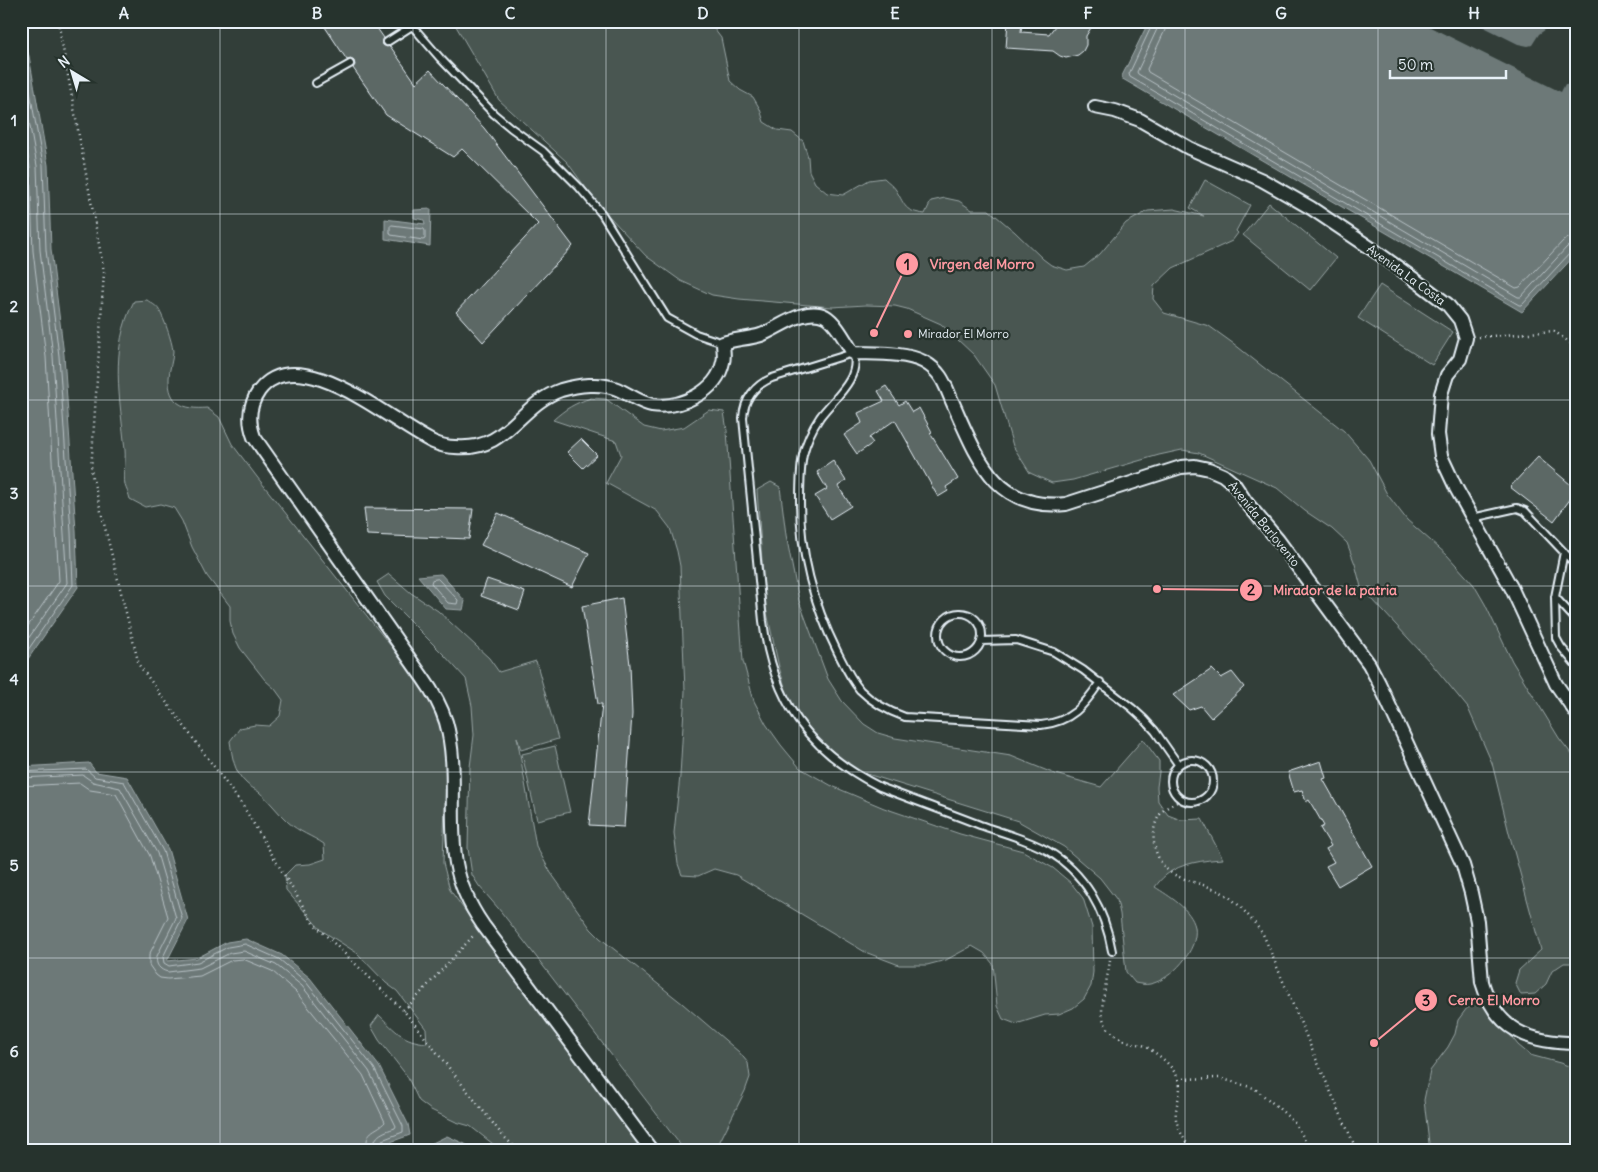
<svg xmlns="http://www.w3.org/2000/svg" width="1598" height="1172" viewBox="0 0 1598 1172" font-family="Delius,sans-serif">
<rect width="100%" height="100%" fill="#323e39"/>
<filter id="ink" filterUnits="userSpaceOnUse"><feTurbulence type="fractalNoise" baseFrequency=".02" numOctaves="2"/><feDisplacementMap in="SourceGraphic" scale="10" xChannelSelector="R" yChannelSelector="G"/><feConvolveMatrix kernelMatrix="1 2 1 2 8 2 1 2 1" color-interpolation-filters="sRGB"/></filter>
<g filter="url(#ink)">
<!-- green -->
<path fill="#495651" stroke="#98a4a4" d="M453,21H708L721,38L730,81L740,90L753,97L760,109L764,122L777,130L792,132L803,141L808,157L809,171L815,183L827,193L843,195L869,180L884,178C888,182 893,185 896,190C906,207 904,211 925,214L931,201L945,198L959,201L972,210H989L1015,232L1043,259L1051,265L1067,270L1084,267L1100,254L1126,223L1148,211L1174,209L1204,216L1190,208L1205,180L1250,205L1236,231L1238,233L1232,241L1173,268L1154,286L1153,299L1164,313L1209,326L1234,344L1344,431L1369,460L1387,494L1407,520L1447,555L1474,585L1485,604L1512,661L1559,738L1577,761V963H1564L1552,971L1546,984L1535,994L1521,995L1515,983L1519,970L1541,950L1509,833L1492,763L1468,708L1431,663L1361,587L1355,564L1347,543L1332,529L1305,511L1277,488L1199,453L1182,450L1159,455L1073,480L1052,483L1030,473L1013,446L995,385L974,355L941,324L907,309L895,306L866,305L832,307L739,299L712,295L681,281L646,256L596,202L567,162L499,100Z
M1269,203L1336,258L1310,290L1243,235Z
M1380,285L1453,332L1432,365L1358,318Z
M147,300C151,303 157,306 159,310C164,318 172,341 173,351C173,360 169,369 169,378C168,404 184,410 207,408L219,417L232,444L257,477L386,640L434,695L447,745L443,863L450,890L536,1008L647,1151H502L470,1126L456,1122L431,1110L419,1101L407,1076L379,1040L371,1026L379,1015C396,1031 402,1041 427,1043L426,1029L397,991L386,983L357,953L321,930L286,890L285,875L295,865L310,864L325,859L324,844C312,836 299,832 288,822C278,813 270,801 259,792C255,789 250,787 246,783C234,772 232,756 230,741L240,728L255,725L269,726L280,716L283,700L275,689L265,680L240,648L233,634L230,621V606L207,576L192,547L182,521L174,508L160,504L145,507L130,499C129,494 126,489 125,485C123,473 126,461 125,450C120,398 109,350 134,301Z
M591,398L606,399L644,427L661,431L684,427L709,410L724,412L727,431L743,661L754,701L766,724L781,745L800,768L832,786L884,808L960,834L1023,851L1053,868L1071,883L1083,898L1092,927L1093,972L1091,986L1084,999L1073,1008L1059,1014L1045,1015L1016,1024L1003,1019L997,1006L993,964L984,953L972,946L946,960L927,965H899L865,952L736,875L714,869L698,876L682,875L678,864L674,833L680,776L685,691L680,566L677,551L670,528L657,511L606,483L621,455L616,441L553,420C565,409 575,403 591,398Z
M771,482L780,487L786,535L799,601L828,679L842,701L864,724L878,733L895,738L1011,756L1055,774L1101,787L1143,739L1159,761V772L1157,787L1158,801L1168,815L1181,820L1202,819L1223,859C1205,860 1180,863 1166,875C1162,878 1158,883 1155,887C1169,896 1191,909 1195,927C1199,950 1171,980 1150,984C1146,985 1140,984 1135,983L1126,972L1120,914L1117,900L1100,878L1064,847L1018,821L851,769L805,731L787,694L779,667L765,604L757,490Z
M389,574L411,593L438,611L489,658L499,672L536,661L558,739L521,750L517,737L536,846L551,873L591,929L600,938L683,1004L739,1052L748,1063L750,1077L745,1091L715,1151H685L524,941L498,908L479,886L472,875L468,848L470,767L474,735L472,706L466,679L445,656L385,596L377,582Z
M555,746L570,812L537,820L522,754Z
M1480,1003L1500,1022L1518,1045L1530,1055L1560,1063L1577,1069V1148L1570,1151H1432L1429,1143L1424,1100L1430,1071L1448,1047L1455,1034L1458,1020L1467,1008Z"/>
<!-- water -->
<path fill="#6d7978" stroke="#9ea9ab" d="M1149,21H1577V253L1522,312L1121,78Z
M21,30L29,56L48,165L51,249L64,355L76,531L78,587L21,669Z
M431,209L430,246L385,239V219L425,224L424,220L414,218V210Z
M441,574L465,601L463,610L446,609L418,576Z
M89,763L96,772L127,777L168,849L188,920L167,961L197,958L227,942L246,939L282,955L310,978L379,1066L408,1124L410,1135L385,1144L389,1151H21V767Z
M447,1136L465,1144L476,1151H416Z"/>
<!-- pier -->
<path fill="#323e39" d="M1418,21H1472L1518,44L1528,46L1532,45L1539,34L1549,27H1560L1572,29L1577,32V85L1565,84L1561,92Z"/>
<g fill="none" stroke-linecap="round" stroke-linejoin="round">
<!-- shore -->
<path stroke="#b7c1c5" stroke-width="1" d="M1153,21L1152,25L1129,74L1130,77L1519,305H1522L1571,252L1577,250
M1159,21L1158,27L1137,72L1138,74L1518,297H1521L1567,247L1571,245L1577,244
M1167,21L1165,30L1147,69L1148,72L1516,288L1520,287L1563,241L1570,237L1577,236
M21,47L24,58L43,165L46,250L59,356L71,532L73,585L21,660
M21,76L37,166L40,250L53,356L67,583L21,649
M21,119L30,167L33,251L46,357L59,581L21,636
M392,225L424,229L425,231V239L423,240L391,235L390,233V227Z
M438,579L458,600L457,604L448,603L431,583L432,580Z
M21,772L86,769L95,777L124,782L163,851L182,918L163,957L164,963L169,966L198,962L228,947L245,944L279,959L306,982L374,1068L403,1126V1132L382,1140L381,1145L383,1151
M21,778L83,775L93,782L120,788L157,853L176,918L157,956C155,964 159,970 168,972L200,968L230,953L244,951L276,965L302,986L369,1071L396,1126L395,1128C383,1132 370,1136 376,1151
M21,786L80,783L90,790L116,794L150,856L168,917L149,955V965L156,975L160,978L168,979L200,976L232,960L243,959L272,971L296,992L363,1075L385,1122C376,1132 363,1129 368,1151"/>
</g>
<!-- building -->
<path fill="#5c6865" stroke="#e8f1f8" d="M321,21H372L384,38L382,42L383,45L387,47L390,46L416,83L430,70L484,128L573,246L483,342L456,312L538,224L462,149L453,157L386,115L353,68L355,65L354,61L351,59L347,60Z
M1008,21L1022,22L1021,32L1049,34L1055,26L1061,21H1095L1086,36V45L1083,51L1078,55L1066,58L1060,56L1053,51L1006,48Z
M886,386L899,405L905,401L912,412L919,408L932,432L930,433L958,479L946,487L948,491L938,497L895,420L869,438L873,443L857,454L844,435L862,423L858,413L884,401L878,391Z
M581,439L597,455L583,468L567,452Z
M1538,457L1577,490L1554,521L1510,487Z
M833,461L846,481L838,486L851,506L830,519L815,496L827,489L817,472Z
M364,508L473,509L469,539L367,535Z
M498,513L589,553L572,587L481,545Z
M487,579L525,592L519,610L481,596Z
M622,598L630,665L632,714L624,827L589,825L602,704H598L582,606Z
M1212,669L1221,678L1232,672L1244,687L1211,718L1201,706L1189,710L1173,695Z
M1321,761L1326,778L1323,779L1372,866L1338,886L1326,866L1334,862L1326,849L1331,846L1320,828L1324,826L1309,800L1306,802L1302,790L1294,792L1288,772Z"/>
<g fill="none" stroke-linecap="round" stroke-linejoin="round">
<!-- service casing -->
<g stroke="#e8f1f8" stroke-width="10">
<path id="service" d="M408,21L440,58L494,114L511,128L543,151L579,187L602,214L667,318L696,334L723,343
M387,42L412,26
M316,83L350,64
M1472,518L1517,508L1525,511L1577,566
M1564,552L1555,597L1556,638L1561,647L1577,666
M1555,597L1577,621
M938 635a22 22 0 1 1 44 0a22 22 0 1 1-44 0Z
M981,641L1016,640L1054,652L1083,670L1132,708L1144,719L1155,731L1178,764
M1100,682C1084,706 1071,722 1041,725L905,717C888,711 873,703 860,690C850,678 844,665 837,651C813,603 800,554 800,501C800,486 800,470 803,455C806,442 812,429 820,417C833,399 862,378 853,353L772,378C755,385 744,399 743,418L763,621C773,701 808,751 880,787C913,800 947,812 980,825C1003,833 1027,839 1048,851C1085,873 1105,910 1112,951
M1171 781a21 21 0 1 1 42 0a21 21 0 1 1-42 0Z"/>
</g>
<!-- minor casing -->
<g stroke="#e8f1f8" stroke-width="16">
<path id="minor" d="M1095,107L1115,111L1140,120L1189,148L1262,180L1311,208L1378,253L1414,279L1447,304L1460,320L1466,338L1460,359L1447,375L1441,394L1438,434L1441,456L1456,488L1512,589L1556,684L1577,714
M652,1151L483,925C470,906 460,886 456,863C448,817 459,768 446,722C441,706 433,692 423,678L254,437C248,421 249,405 259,391C299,338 393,424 433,442C440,445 448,447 455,447C508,452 518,405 561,390C578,385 601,382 617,389C629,394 640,403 652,405C680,409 717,392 723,362C725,356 723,349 723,343C735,339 748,339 761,335C779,328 805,306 825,316C836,322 846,342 853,353C874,354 905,352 924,362C942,372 945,385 952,401C977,456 994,511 1066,504L1181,467L1195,466L1209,469L1223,475L1234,484L1246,502L1278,540L1369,664L1379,683L1463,865L1471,893L1477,921L1482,982C1496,1031 1530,1043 1577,1043"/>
</g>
<!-- path -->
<path stroke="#e8f1f8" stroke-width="2.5" stroke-dasharray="1 4" stroke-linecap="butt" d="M58,21L104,272L91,471L139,665L243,806L313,923L404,1011L503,1136L519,1151
M1479,337L1554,331L1577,348
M1181,800C1175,803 1166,807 1162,812C1146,830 1154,865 1175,875C1191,883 1211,885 1226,895C1239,903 1254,922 1263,934L1313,1052L1357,1151
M1110,960C1108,975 1102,999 1102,1013C1103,1028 1117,1039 1130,1042C1135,1044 1140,1044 1145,1046C1158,1054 1171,1064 1178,1078C1184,1091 1174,1105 1176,1119C1178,1131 1186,1140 1190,1151
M404,1011L474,935
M1178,1079L1219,1078L1254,1088L1274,1104L1294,1122L1312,1151"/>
<!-- service -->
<use href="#service" stroke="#26332d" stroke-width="6"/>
<!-- minor -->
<use href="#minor" stroke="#26332d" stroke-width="12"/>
</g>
</g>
<!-- grid -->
<path fill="none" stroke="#e8f1f8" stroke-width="1" stroke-opacity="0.55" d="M220,21V1151M413,21V1151M606,21V1151M799,21V1151M992,21V1151M1185,21V1151M1378,21V1151M21,214H1577M21,400H1577M21,586H1577M21,772H1577M21,958H1577"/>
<!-- markers -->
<circle fill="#ff9aa2" stroke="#26332d" stroke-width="2" cx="908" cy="334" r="5"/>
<g text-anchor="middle" stroke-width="4.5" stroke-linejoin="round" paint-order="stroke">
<!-- street labels -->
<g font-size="12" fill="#e8f1f8" stroke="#26332d">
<text transform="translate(1406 275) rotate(36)" y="4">Avenida La Costa</text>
<text transform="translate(1264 524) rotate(51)" y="4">Avenida Barlovento</text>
</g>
<!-- poi labels -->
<g font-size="12" fill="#e8f1f8" stroke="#26332d" text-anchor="start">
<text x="918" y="338">Mirador El Morro</text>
</g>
</g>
<!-- callouts -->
<path fill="none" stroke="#ff9aa2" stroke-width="2" d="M874 333L907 264M1157 589L1251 590M1374 1043L1426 1000"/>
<g fill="#ff9aa2" stroke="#26332d" stroke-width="2">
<circle cx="874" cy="333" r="5"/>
<circle cx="1157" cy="589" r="5"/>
<circle cx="1374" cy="1043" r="5"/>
<circle cx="907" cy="264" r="12"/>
<circle cx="1251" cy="590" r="12"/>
<circle cx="1426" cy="1000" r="12"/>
</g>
<g font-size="15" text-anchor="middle" font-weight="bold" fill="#111">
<text x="907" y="270">1</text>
<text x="1251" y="595">2</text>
<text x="1426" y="1006">3</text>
</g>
<g font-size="14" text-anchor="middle" font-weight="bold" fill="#ff9aa2" stroke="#26332d" stroke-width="4.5" stroke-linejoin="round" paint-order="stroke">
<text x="982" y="269">Virgen del Morro</text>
<text x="1335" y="595">Mirador de la patria</text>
<text x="1494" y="1005">Cerro El Morro</text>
</g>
<!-- margin -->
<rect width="1598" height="1172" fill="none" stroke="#26332d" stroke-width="55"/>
<!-- north arrow -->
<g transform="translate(72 72) rotate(322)" stroke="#26332d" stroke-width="4" paint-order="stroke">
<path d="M0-4L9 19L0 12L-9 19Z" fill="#e8f1f8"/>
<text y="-8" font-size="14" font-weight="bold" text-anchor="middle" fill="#e8f1f8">N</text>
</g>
<!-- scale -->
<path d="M1390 70v8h116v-8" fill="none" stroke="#e8f1f8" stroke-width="2.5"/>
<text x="1398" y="70" font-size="15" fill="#e8f1f8" stroke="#26332d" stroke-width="4" paint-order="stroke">50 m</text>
<rect x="28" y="28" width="1542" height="1116" fill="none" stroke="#e8f1f8" stroke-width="2"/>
<g font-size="16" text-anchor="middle" font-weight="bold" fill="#e8f1f8">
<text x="124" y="19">A</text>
<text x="317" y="19">B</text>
<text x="510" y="19">C</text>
<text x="703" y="19">D</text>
<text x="895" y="19">E</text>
<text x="1088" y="19">F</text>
<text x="1281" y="19">G</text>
<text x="1474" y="19">H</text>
<text x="14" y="126">1</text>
<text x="14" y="312">2</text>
<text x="14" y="499">3</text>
<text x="14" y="685">4</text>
<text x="14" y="871">5</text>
<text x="14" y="1057">6</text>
</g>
</svg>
